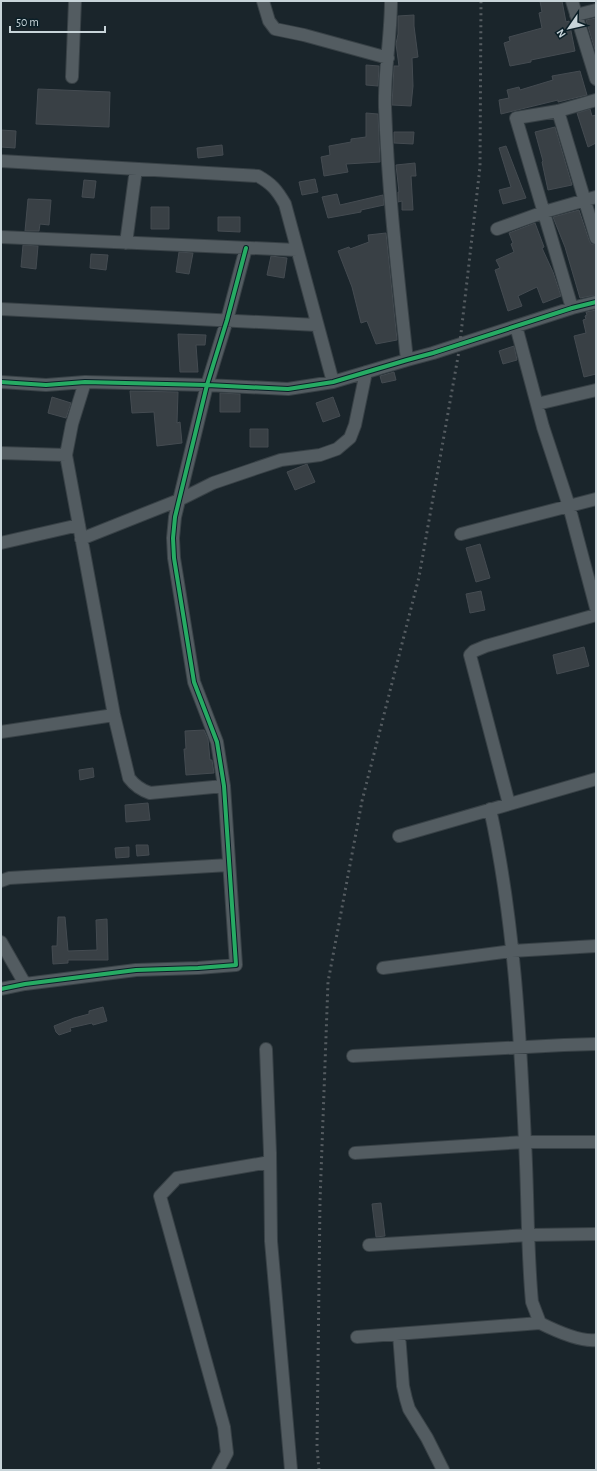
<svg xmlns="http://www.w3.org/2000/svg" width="597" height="1471" viewBox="0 0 597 1471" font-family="'Alegreya Sans',sans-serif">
<rect width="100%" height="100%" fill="#1a252b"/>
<!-- building -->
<path fill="#394045" stroke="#444b51" d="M540,1H562L566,22L569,21L575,51L531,60V62L510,66L504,43L510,41L509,37L542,28L539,13L542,12Z
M414,15V26L418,57L412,58L413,86L411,106L392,105L394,66H399L396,44L398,34V16Z
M596,18V53L586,20Z
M366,65L379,66L378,86L366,85Z
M580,71L587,95L558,102V100L501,114L499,100L509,98L507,90L519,87L520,90L553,80L552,76Z
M38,89L110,92L109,127L36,124Z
M590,109L592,116L596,115V143L588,147L577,113Z
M366,113L378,114L380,162L346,164L348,172L324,176L321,157L330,155L329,146L351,142V139L366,137Z
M555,127L572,185L548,190L542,162L543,161L535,132Z
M1,130L16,131L15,148L1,147Z
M394,132H414L413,144L394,143Z
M222,145L223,155L198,158L197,148Z
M506,146L526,198L503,204L499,190L511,187L499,148Z
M415,163L416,176H411L413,210H402V201L398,202V192H399L396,165Z
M315,179L318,192L302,195L299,182Z
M84,180L96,181L94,198L82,197Z
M337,194L340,205L383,195L384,205L361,210V212L328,218L322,197Z
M28,199L51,200L49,225L40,224L39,231H25Z
M151,207H169V229H151Z
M579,210L589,240L591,244L596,245V295L580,298L565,247L553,217Z
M218,217H240V232L218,231Z
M535,223L544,247L542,248L553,272L561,296L543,303L537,287L518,296L522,306L508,311L495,270L500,268L496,260L514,252L511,244L513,243L509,233Z
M386,233L397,340L376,344L367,321L361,323L352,287L338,251L349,247L350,249L369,242L368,235Z
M23,245L38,246L36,269L21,267Z
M179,252L193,253L189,274L176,272Z
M91,254L108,255L106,270L90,268Z
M271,256L287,258L284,278L267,275Z
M596,310V374L584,377L574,336L586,333L583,320L586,319L585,316L587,315L586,312Z
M178,334L206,335L205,345H196L198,372H180Z
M514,346L517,360L503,364L499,351Z
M394,372L396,380L382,383L380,376Z
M130,391L178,392L177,423L180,422L182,443L157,446L154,412L132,413Z
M220,393L240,394V412H220Z
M52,397L71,403L66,418L48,413Z
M333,397L340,416L323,422L316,403Z
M250,429H268V447H250Z
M307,464L315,482L295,490L287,472Z
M480,544L490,578L476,582L466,548Z
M481,591L485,610L470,613L466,594Z
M584,647L589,666L557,674L553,655Z
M204,730L208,739L210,760H212L214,773L186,775L184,749H186L185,731Z
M93,768L94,777L80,780L79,770Z
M148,803L150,820L126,822L125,805Z
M136,845H148L149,855L137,856Z
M129,847V857L116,858L115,848Z
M58,917H65L68,951L97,950L96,920L107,919L108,960H68V963L53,964L52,946H57Z
M103,1007L107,1021L93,1025L92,1023L70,1028L71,1031L59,1035L56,1032L54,1026L74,1018L89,1014V1011Z
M381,1203L385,1236L376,1237L372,1204Z"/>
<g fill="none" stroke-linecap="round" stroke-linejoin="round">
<!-- minor casing -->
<g stroke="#384146" stroke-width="14">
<path id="minor" d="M263,1L269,21L275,29L304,35L388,58
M391,1C391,36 384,72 385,107C388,192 398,276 407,360
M572,1L596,79
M576,15L596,10
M72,77L75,1
M558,111L596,238
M1,161L258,176C272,184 277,190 285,204L333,382
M497,229L544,212L596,197
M1,237L297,250
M126,243L136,169
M572,308L516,118L558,111L596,100
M1,309L317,325
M516,326L543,427L569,506L596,608
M1,382L46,385L85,382L207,385L288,389L333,382L407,360L433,353L572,308L596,302
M85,382L72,424L66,455L114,715L129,778C135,786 141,790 150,793L224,786
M537,404L596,390
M1,453L66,455
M461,534L596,499
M81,539L179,500L213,483L254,469L281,460L320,455L337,449L350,438L355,425L366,372
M1,543L79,525
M1,732L114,715
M509,804L470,655L474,651L486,646L596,615
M490,809C514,918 520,1031 525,1142C528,1195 527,1249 532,1302L540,1323C554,1330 580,1342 596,1340
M399,836L596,779
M1,881L9,878L26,877L229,865
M1,942L25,984
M383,968L512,951L596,946
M1,989L25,984L136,970L198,968L236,965L224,786L217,742L194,682L174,558L173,538L175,517L207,385L227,320L246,248
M266,1049L270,1153L271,1241L291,1470
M353,1056L564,1045L596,1044
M355,1153L525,1142H596
M369,1245L529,1235L596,1234
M399,1334L403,1386L406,1399L409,1409L427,1438L443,1470
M357,1337L540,1323
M218,1470L227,1453L224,1427L160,1196L177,1178L270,1162"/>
</g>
<!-- minor -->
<use href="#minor" stroke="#535c61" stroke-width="12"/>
<!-- rail -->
<path stroke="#555c61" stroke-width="3" stroke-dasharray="2 4" stroke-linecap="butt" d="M319,1470L317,1447L320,1201L328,982L362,801L419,577L459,351L480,167L481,1"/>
<!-- cycleway casing -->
<g stroke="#0b1f27" stroke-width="6">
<path id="cycleway" d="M1,382L46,385L85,382L207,385L288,389L333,382L407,360L433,353L572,308L596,302
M1,989L25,984L136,970L198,968L236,965L224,786L217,742L194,682L174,558L173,538L175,517L207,385L227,320L246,248"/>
</g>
<!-- cycleway -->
<use href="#cycleway" stroke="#26ab63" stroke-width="4"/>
</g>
<!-- border -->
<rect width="597" height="1471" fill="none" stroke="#c8d4d9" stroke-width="4"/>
<!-- north arrow -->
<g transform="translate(569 28) rotate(236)" stroke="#0b1f27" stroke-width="3" paint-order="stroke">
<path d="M0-3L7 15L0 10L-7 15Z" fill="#c8d4d9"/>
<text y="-6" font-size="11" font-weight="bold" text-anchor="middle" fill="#c8d4d9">N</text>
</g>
<!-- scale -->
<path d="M10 26v6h95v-6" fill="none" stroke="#c8d4d9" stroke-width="2"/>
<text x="16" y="26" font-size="12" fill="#c8d4d9" stroke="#0b1f27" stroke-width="3" paint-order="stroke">50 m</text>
</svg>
